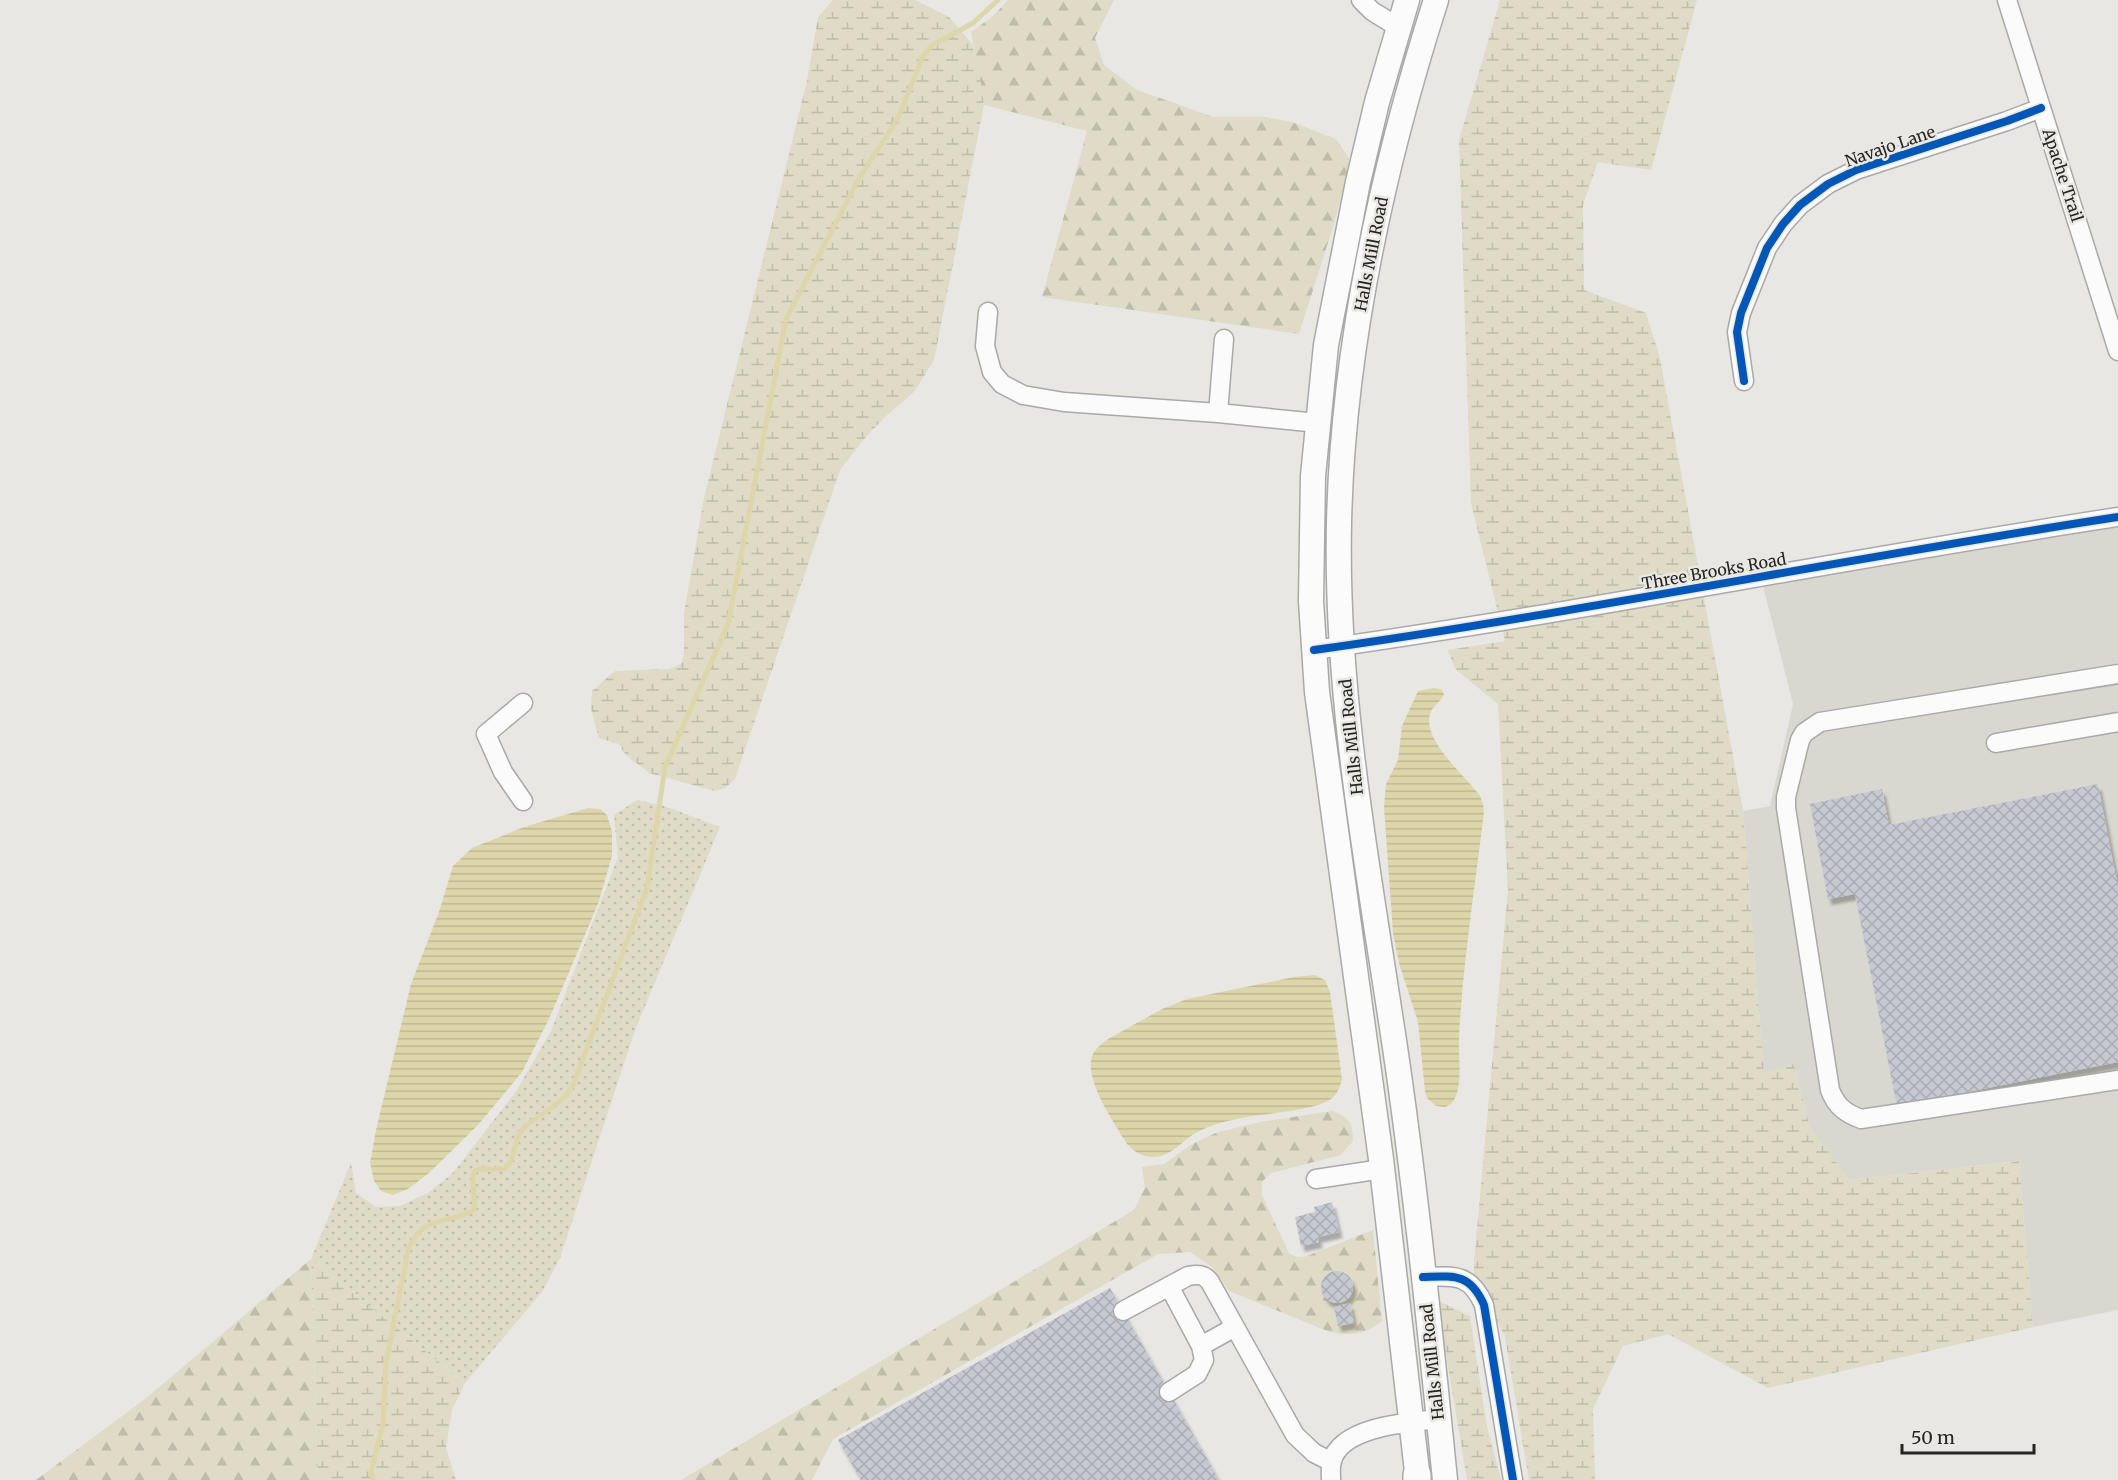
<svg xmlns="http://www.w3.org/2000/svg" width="2118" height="1480" viewBox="0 0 2118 1480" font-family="Merriweather,serif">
<defs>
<pattern id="grass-dots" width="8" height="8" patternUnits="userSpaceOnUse" patternTransform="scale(1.5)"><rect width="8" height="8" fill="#dfdbc6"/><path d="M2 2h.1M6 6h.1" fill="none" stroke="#bfbcaa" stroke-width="1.8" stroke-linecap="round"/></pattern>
<pattern id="forest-firs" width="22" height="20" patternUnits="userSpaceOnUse" patternTransform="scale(1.5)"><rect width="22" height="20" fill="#dfdbc6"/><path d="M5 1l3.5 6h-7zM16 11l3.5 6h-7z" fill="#bfbcaa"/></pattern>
<pattern id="wetland-marsh" width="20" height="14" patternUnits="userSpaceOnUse" patternTransform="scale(1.5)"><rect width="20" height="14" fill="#dfdbc6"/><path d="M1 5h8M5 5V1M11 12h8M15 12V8" fill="none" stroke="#bfbcaa"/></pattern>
<pattern id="water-rules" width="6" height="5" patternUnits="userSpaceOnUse" patternTransform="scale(1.5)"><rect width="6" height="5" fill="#ded6ab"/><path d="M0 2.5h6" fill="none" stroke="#beb893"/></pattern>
<pattern id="building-cross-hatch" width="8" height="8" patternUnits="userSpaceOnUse" patternTransform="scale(1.5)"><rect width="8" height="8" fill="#c6c9d2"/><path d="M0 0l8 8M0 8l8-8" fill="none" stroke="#aaacb4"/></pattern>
<filter id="shadow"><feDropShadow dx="3.5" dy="6" stdDeviation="1.5" flood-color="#0004"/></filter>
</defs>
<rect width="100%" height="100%" fill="#e8e7e4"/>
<!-- built -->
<path fill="#d9d8d0" d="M2118,525V1310L2033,1327L2019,1161L1849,1180L1810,1128L1794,1065L1764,1073L1743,811L1770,806L1793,704L1762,582Z"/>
<!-- grass -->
<path fill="url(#grass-dots)" d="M637,800L664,806L720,827L635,1030L560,1258L542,1292L465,1383L311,1259L351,1163L356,1193L376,1207L400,1206L428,1193L453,1173L517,1090L551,1031L618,857L614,815Z"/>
<!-- forest -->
<path fill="url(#forest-firs)" d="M1008,0H1114L1095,38L1104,65L1137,90L1214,117H1265L1292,122L1336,139L1351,162L1333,227L1299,334L1042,297L1087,131L984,105L971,32L992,17Z
M1332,1111C1350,1118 1353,1123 1353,1141L1341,1155L1271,1173L1262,1182V1195L1289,1253L1296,1257H1304L1373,1230L1382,1321C1365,1335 1351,1336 1330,1332L1229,1291L1212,1267L1190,1252L1158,1254L833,1439L812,1480H681L1134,1210L1145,1188L1142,1167L1164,1164L1192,1144L1218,1132L1261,1122Z
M311,1259L318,1480H36L145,1399Z"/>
<!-- wetland -->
<path fill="url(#wetland-marsh)" d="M833,0H915L949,17L972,44L979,71L984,105L934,360L914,392L886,416L865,438L840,470L735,779L725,788L715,791L649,773C637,761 627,761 619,744L599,738L591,709L592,691L615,671L669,669L681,664L684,653V613L704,498L807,81L818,17Z
M1500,0H1697L1651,170L1598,162L1583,205L1584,290L1646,313L1660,358L1743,811L1764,1072L1794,1064L1810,1128L1850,1180L2019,1161L2033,1327L1768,1388L1668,1334L1623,1346L1593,1409L1595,1480H1529L1505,1337L1474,1274V1262L1508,889L1498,704L1455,669L1448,650L1505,641L1471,503L1459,140Z
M311,1259L465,1383L452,1410L446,1448L456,1480H318Z
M1437,1300L1470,1316L1487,1427L1501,1480H1467Z"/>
<!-- water -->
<path fill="url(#water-rules)" d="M1434,688L1442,690L1444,695C1440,702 1432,707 1430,714C1422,741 1466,776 1480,796L1483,804L1484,812C1475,887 1463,962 1459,1037C1458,1056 1464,1091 1451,1104L1445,1107L1436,1106L1427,1098L1425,1091L1418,1022L1399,963L1393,933L1384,807L1386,784L1398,760L1402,726L1418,691Z
M588,808L600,809L607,815L612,831V856L598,904L549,1019L522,1072L479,1124L429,1173L408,1189L393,1195L381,1191L374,1181L370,1163L376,1130L411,984L439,912L453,866L472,848L524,827Z
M1315,975L1325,980L1330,992L1342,1079C1340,1086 1338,1094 1331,1099C1312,1112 1261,1113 1237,1119C1222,1122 1207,1126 1194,1134C1181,1142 1171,1156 1155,1157C1143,1158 1135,1152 1127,1144C1115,1124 1080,1075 1094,1052C1097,1047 1103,1043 1108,1039L1162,1009L1187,999L1294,977Z"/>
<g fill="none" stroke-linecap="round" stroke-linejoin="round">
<!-- stream -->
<path stroke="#ded6ab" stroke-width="5" d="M373,1480L371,1472L383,1424L386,1362L409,1247C428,1212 446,1226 474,1210C477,1197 469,1183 475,1171L480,1169H504C518,1158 512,1140 524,1128C540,1112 562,1106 573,1085L647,888L665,767L728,624L786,319L858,180L898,118L923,56L931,46L973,23L998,0"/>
</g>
<!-- building -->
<path fill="url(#building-cross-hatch)" filter="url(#shadow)" d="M2098,784L2118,888V1062L1897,1106L1855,894L1828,899L1810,804L1882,789L1889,825Z
M1332,1202L1339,1232L1318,1237L1319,1242L1301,1246L1295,1217L1315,1212L1314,1207Z
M1321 1287a16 16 0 1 1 32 0a16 16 0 1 1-32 0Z
M1110,1288L1219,1480H861L838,1440Z
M1350,1303L1354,1323L1338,1326L1334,1307Z"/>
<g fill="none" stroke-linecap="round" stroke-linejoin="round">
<!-- minor casing -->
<g stroke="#a9a9a7" stroke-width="21">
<path id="minor" d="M1361,0L1372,11L1398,27
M2007,0L2118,351
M988,312L985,346L992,372L1002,384L1023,395L1064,402L1218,413
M1224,339L1218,413L1318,423
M1744,381L1737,332L1741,313L1767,248L1783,224L1800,205L1828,184L1856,170L2007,121L2041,108
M1314,650C1583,612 1849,558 2118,517
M2118,674L1820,722L1804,733L1800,740L1786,797V808L1830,1090C1836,1106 1845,1113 1861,1119L2118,1080
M523,703L486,734L503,772L523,801
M1996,743L2118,722
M1316,1179L1382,1169
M1423,1277C1454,1276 1470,1273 1484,1305L1513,1480
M1169,1286L1201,1346L1204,1360L1197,1374L1169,1392
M1123,1311L1188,1276C1198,1274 1204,1274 1210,1282L1295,1435L1314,1453L1332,1462
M1201,1346L1235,1327
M1331,1480C1331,1474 1330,1467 1332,1461C1341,1426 1410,1422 1439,1419"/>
</g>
<!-- major casing -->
<g stroke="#a9a9a7" stroke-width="27">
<path id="major" d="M1407,0L1377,102L1358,182L1326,345L1313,476L1311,601L1317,692L1381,1159L1418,1480
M1436,0C1382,169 1343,345 1339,523C1335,705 1371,883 1397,1061C1417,1200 1431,1340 1445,1480"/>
</g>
<!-- highway casing -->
<g stroke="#a9a9a7" stroke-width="30">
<path id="highway" d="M1417,1480V1475"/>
</g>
<!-- minor -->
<use href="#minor" stroke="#fcfbfb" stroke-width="18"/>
<!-- major -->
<use href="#major" stroke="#fcfbfb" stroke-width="24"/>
<!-- highway -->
<use href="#highway" stroke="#fcfbfb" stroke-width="27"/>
<!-- cycleway casing -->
<g stroke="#e9e8e3" stroke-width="11">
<path id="cycleway" d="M1744,381L1737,332L1741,313L1767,248L1783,224L1800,205L1828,184L1856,170L2007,121L2041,108
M1314,650C1583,612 1849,558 2118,517
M1423,1277C1454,1276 1470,1273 1484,1305L1513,1480"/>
</g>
<!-- cycleway -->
<use href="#cycleway" stroke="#0057b8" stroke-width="8"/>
</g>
<g text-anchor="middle" stroke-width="5" stroke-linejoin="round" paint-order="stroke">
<!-- street labels -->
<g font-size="16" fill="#252523" stroke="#e9e8e3">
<text transform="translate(1890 146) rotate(-19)" y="6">Navajo Lane</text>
<text transform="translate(2063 175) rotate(72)" y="6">Apache Trail</text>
<text transform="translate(1371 254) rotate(-79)" y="6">Halls Mill Road</text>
<text transform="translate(1714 571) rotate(-10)" y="6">Three Brooks Road</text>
<text transform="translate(1351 737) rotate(-96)" y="6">Halls Mill Road</text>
<text transform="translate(1432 1362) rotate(-96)" y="6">Halls Mill Road</text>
</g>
</g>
<!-- scale -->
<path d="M1902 1444v9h132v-9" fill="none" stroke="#252523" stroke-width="3"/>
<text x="1911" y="1444" font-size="18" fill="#252523" stroke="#e9e8e3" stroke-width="4.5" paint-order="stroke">50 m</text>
</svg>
